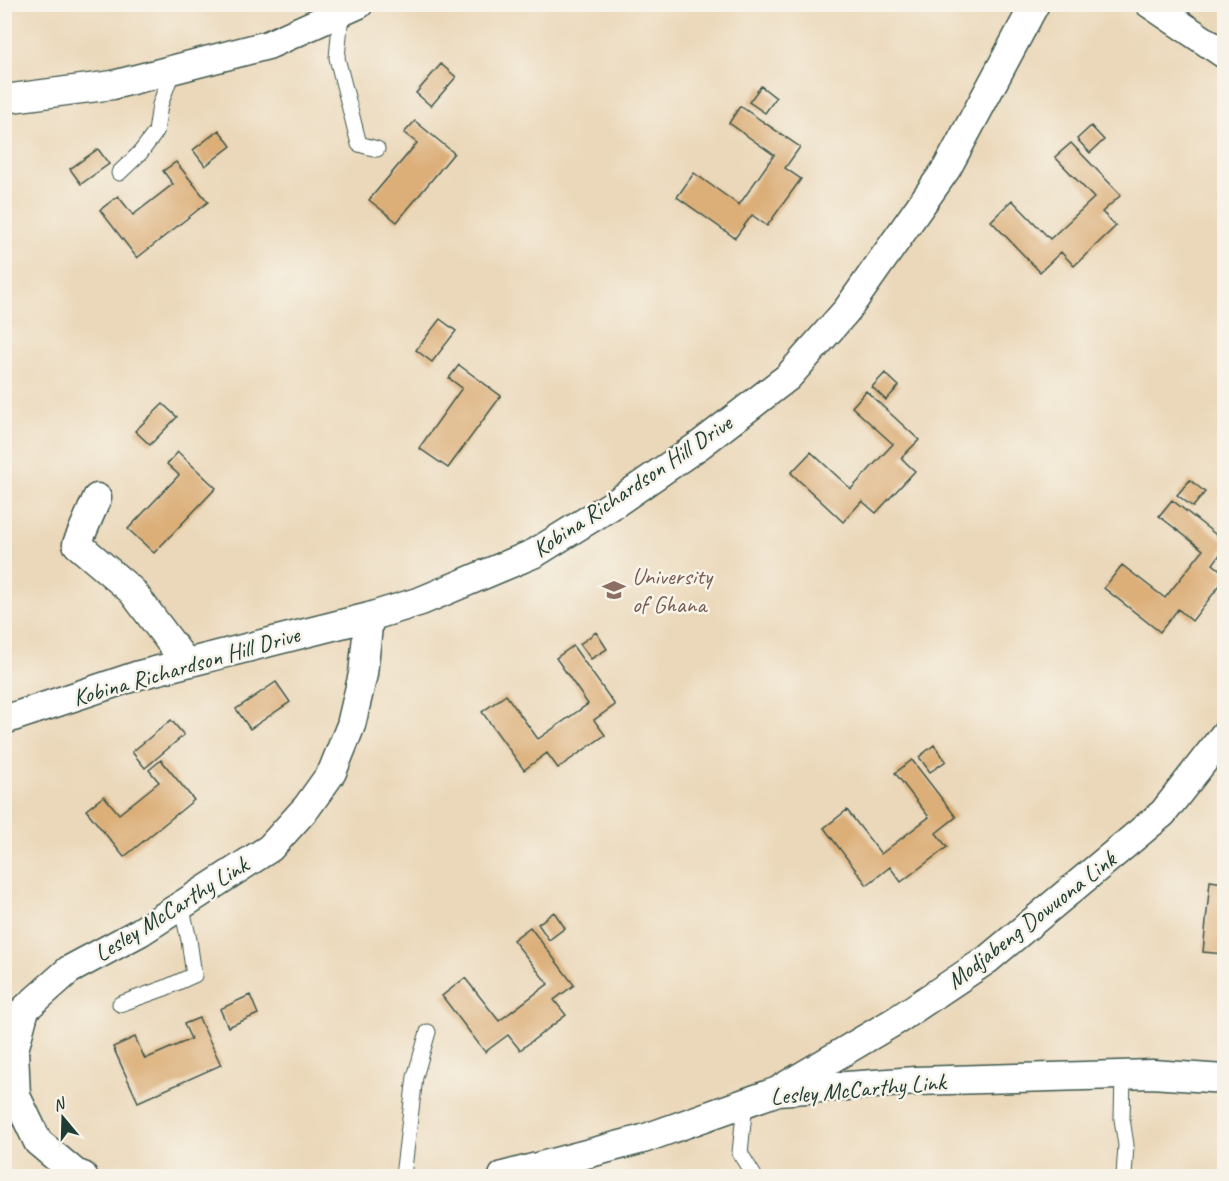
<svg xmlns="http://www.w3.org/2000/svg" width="1229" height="1181" viewBox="0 0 1229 1181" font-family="Caveat,sans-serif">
<rect width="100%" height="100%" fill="#f7f3e8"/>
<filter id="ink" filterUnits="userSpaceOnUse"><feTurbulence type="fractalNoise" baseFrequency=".0167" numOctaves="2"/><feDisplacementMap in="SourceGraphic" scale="12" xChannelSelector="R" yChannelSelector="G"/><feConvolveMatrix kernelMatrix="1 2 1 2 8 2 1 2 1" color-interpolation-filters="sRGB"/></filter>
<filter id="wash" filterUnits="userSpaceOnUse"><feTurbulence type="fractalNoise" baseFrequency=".008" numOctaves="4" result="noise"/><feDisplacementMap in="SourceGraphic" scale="24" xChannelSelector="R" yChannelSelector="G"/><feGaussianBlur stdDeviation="1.35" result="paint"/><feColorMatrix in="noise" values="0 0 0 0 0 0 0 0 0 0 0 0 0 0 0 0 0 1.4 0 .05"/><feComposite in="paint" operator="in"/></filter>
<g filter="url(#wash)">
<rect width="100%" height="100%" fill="#f0e6cb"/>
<!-- built -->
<path fill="#ebd8ba" d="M5,5H1224V1176H5Z"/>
<g id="blocks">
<!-- building -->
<path fill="#dcaf79" d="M441,64L456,77L431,106L416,93Z
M761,86L776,98L765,113L749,102Z
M740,106L800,147L785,168L801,179L767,226L752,215L735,238L677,197L694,173L739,205L774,155L729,123Z
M415,121L454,153L397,222L369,200L417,143L404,133Z
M1091,126L1104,140L1090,153L1077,139Z
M219,130L231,146L205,166L193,150Z
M1071,143L1121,195L1102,212L1116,226L1074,266L1061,252L1040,272L991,221L1012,200L1050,239L1094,198L1055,157Z
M98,149L109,164L81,184L70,169Z
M176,162L208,202L137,258L100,210L118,196L133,215L173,184L163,171Z
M440,319L456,331L432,362L416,350Z
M459,365L501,396L448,468L419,448L462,388L449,378Z
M885,373L899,386L886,400L872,387Z
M866,391L919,440L901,458L915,471L876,513L862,501L843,522L791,473L811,452L851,489L893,444L852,407Z
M163,404L177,417L150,445L135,431Z
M178,452L216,488L154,553L128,529L179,475L167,464Z
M1190,480L1205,492L1193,507L1177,495Z
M1172,500L1224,541V549L1213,564L1224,573V580L1192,621L1178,609L1160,632L1104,588L1122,565L1165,598L1203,550L1159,516Z
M596,632L607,649L591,659L580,644Z
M573,646L615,705L594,720L605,735L558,768L547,753L524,770L482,712L506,695L538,739L588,704L556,658Z
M276,682L290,702L250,729L236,709Z
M171,720L184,735L145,768L132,752Z
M934,745L946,761L930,772L919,757Z
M161,760L194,800L124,857L86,810L104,796L119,814L159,782L149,770Z
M912,760L956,817L936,833L947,847L901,882L890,867L867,885L824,828L847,810L881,854L929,817L895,773Z
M1210,881L1224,883V954L1203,952Z
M554,912L565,928L549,940L538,924Z
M530,927L574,985L554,1000L566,1015L520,1050L508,1035L485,1052L442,996L465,978L499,1021L548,984L513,940Z
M250,995L258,1014L228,1027L220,1009Z
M199,1018L221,1065L138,1102L113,1047L135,1037L145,1059L191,1039L184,1024Z"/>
</g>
</g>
<g filter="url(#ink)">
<use href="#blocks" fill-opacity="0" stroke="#3e564b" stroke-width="1.5"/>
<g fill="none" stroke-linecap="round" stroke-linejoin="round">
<!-- lane casing -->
<g stroke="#3e564b" stroke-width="17">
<path id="lane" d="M341,13L337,58L359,144L377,149
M119,173L140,153L156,132L160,105L173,69
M120,1004L165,988L194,975L189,940L181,905
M1123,1075L1122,1119L1126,1145L1124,1176
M745,1103L740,1153L754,1176
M403,1176L415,1077L428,1032"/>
</g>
<!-- street casing -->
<g stroke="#3e564b" stroke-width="31">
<path id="street" d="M1150,4L1224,54
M4,99L113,85L268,45L359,4
M97,498L77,544L132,591L186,663
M4,720L139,675L369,617L421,601L535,553L617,502L701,444L788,377L847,310L947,168L1035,4
M782,1088L897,1020L988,959L1163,813L1224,735
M83,1176L75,1173L38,1142L16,1096L14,1050L25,1009L69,970L140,932L270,848L307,807L332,772L351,725L363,674L369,617
M503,1176L643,1139L778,1091L916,1081L1152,1074L1224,1079"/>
</g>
<!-- lane -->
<use href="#lane" stroke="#fff" stroke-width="15"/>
<!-- street -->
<use href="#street" stroke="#fff" stroke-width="28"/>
</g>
</g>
<!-- icons -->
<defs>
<g id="university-bare" transform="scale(1.8)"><path d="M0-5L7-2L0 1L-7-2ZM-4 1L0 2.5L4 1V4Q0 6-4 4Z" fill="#8d6e63" stroke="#f7f3e8" stroke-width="2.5" paint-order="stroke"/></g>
</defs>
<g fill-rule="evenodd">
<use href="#university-bare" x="614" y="590"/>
</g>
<g text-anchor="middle" stroke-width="5" stroke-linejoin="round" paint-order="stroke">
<!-- street labels -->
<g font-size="24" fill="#1f3d34" stroke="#f7f3e8">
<text transform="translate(632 486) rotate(-34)" y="8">Kobina Richardson Hill Drive</text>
<text transform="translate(186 666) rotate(-16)" y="8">Kobina Richardson Hill Drive</text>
<text transform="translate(171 909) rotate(-32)" y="8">Lesley McCarthy Link</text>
<text transform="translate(1031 920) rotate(-38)" y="8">Modjabeng Dowuona Link</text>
<text transform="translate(858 1089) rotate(-5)" y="8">Lesley McCarthy Link</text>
</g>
<!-- education labels -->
<g font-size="24" fill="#785e54" stroke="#f7f3e8" text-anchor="start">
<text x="632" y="584">University<tspan x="632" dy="28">of Ghana</tspan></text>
</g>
</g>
<!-- margin -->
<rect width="1229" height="1181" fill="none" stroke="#f7f3e8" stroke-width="24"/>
<!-- north arrow -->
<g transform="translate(63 1118) rotate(341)" stroke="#f7f3e8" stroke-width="4.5" paint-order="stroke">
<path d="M0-4.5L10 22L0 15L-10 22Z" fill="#1f3d34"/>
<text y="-9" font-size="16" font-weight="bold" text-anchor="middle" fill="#1f3d34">N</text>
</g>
</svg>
